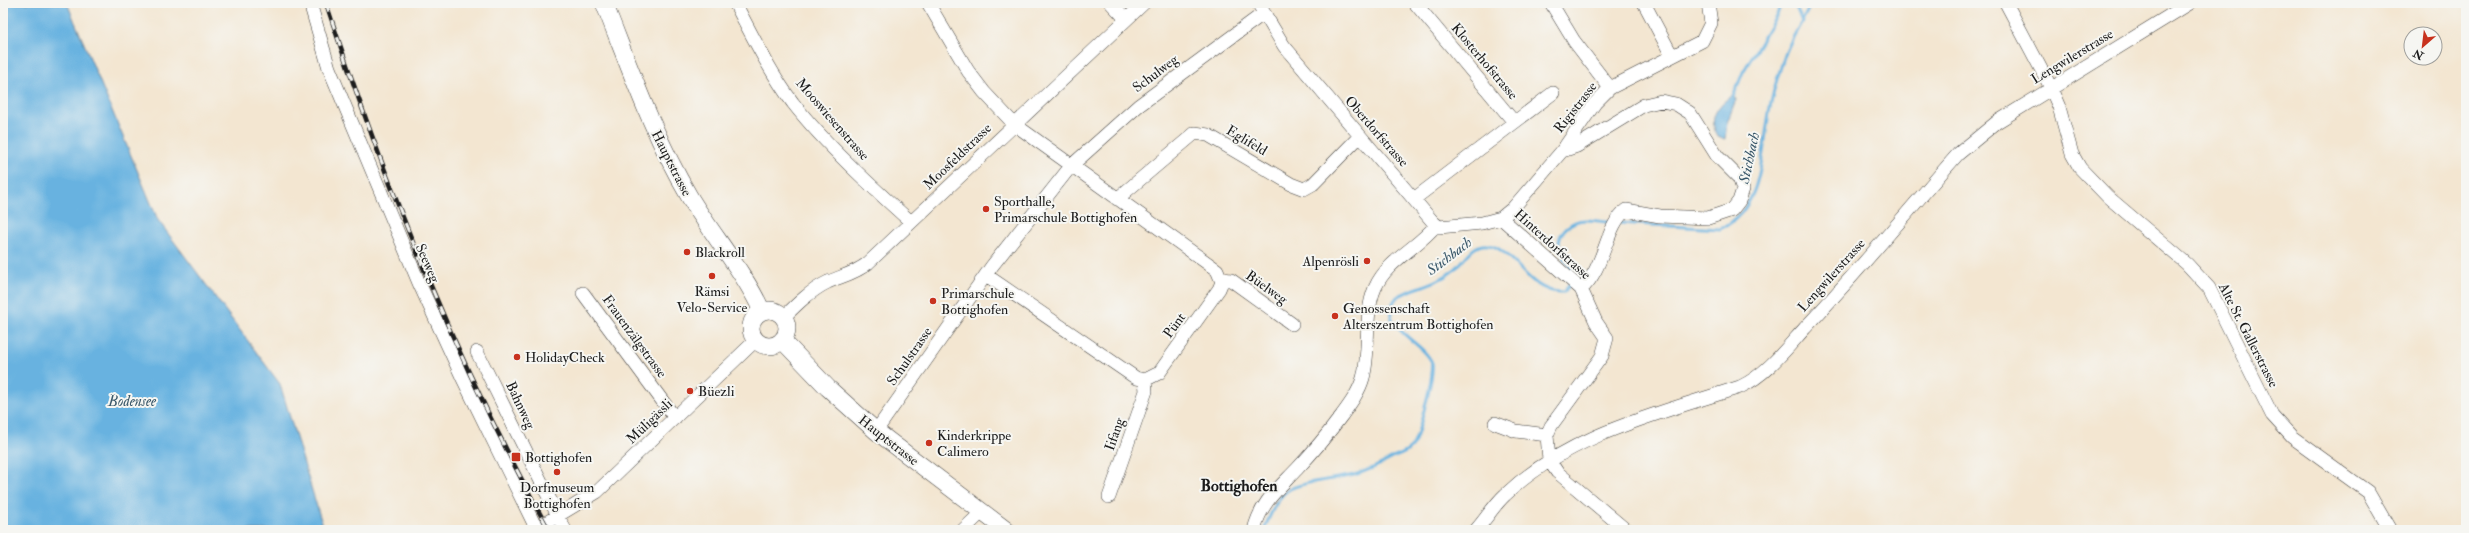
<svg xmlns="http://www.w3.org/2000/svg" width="2469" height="533" viewBox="0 0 2469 533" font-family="'IM FELL Double Pica',serif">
<rect width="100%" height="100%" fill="#f6f6f2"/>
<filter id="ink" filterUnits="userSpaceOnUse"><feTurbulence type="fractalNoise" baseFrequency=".025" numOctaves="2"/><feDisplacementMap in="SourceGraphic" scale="8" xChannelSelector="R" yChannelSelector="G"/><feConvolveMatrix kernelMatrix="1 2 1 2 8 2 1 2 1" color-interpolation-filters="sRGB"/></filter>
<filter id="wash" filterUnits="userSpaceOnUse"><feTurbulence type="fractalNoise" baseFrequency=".012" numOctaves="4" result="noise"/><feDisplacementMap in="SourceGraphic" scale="16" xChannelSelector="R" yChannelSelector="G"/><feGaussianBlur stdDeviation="0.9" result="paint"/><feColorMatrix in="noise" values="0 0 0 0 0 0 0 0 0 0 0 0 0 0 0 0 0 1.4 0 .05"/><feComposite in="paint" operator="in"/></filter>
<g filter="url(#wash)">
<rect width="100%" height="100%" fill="#f3e6d1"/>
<!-- water -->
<path fill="#68b2e0" stroke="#42677e" d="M3,3H67L158,220L280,384L324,530H3Z
M1731,96L1736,99L1727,123L1725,139L1718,137C1708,119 1716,107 1731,96Z"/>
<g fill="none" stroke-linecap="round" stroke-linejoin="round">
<!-- stream -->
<path stroke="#68b2e0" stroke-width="3" d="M1794,3L1803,22
M1733,97L1743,72L1777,15L1781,3
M1619,223L1720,229C1765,208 1761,150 1770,108C1773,90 1780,69 1786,52C1793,35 1804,20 1811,3
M1573,277C1573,267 1563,258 1560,249C1555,233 1572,219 1587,220C1595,220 1604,222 1612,223
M1264,530C1269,518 1276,499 1287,491C1298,482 1339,479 1354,475C1368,471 1380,465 1393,458C1401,454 1410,452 1414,443C1419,432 1435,373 1432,363C1423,340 1373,326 1397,297C1418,285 1435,286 1455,269C1463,262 1471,247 1482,245C1512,241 1525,295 1564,292L1570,284"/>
</g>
</g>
<g filter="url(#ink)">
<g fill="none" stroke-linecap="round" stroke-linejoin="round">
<!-- minor casing -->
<g stroke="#3c3a37" stroke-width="14">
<path id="minor" d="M310,3L329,68L419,283L464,381L536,528
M735,3C753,37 770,72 793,103C825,144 872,187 911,222
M928,3L968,71L984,92L1014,124L1217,270L1222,282L1219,289L1159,373L1145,380L1136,378L986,275
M1111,3L1126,19
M1258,3L1284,46L1433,222L1439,227L1482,223L1501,218L1513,208L1562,151L1595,103L1610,88L1702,41L1711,23L1708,3
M1415,3L1514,122
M1551,3L1574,41L1610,88
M1644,3L1672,56
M2006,3L2049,84L2059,107L2072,154L2080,168L2108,197L2187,264L2209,288L2272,415L2292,437L2368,492L2390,530
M1562,151L1577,146L1644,105L1661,101L1676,104L1690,113L1717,156L1739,178L1743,189L1739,201L1732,210L1708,218L1660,216L1626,210C1605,226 1605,269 1581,289
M1117,199L1195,133L1208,135L1291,184L1304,189L1313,184L1360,136
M1414,199L1553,93
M1501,218L1581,289L1596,322L1607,338L1602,356L1551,426L1547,435L1549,460L1557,472L1626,530
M1222,279L1231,280L1292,324
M583,293L675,418
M783,318C796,305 811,290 828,282C842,276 856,273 868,263L1144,3
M477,352L565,530
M1495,423L1516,431L1547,435
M876,431L992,266L1071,166L1138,106L1264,13
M1109,497L1146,391L1145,380
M534,530L597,492L756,340
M963,530L982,512
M1254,530C1261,502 1278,489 1297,469C1313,452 1328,434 1342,415C1350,404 1359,392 1363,378C1371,349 1363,316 1375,288C1387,260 1418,248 1436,225
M1476,530C1486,519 1494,505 1505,495C1569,434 1658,414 1740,387C1766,375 1786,349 1805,328C1858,272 1907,212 1958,154L1997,122L2190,3"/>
</g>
<!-- major casing -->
<g stroke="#3c3a37" stroke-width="18">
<path id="major" d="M604,3C630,68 653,135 689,196C712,235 743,270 762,311
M751 328a18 18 0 1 1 36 0a18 18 0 1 1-36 0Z
M782,340L828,388L876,431L1006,530"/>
</g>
<!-- minor -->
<use href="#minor" stroke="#fff" stroke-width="13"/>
<!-- major -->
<use href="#major" stroke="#fff" stroke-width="17"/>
<!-- rail casing -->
<g stroke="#1c1c1c" stroke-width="4.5">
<path id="rail" d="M326,3C386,185 456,363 549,530"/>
</g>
<!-- rail -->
<use href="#rail" stroke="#f6f6f2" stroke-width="3" stroke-dasharray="9" stroke-linecap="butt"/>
</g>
</g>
<!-- markers -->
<g fill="#c8321e" stroke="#f6f6f2" stroke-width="1.5">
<circle cx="986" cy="209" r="4"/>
<circle cx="687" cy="252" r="4"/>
<circle cx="1367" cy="261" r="4"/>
<circle cx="712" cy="276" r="4"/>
<circle cx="933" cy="301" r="4"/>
<circle cx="1335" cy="316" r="4"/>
<circle cx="517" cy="357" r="4"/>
<circle cx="690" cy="391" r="4"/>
<circle cx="929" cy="443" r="4"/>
<rect x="511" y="452" width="10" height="10" rx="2"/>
<circle cx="557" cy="472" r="4"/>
</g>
<g text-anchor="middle" stroke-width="4" stroke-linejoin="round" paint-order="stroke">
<!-- street labels -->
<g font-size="14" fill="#1c1c1c" stroke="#f6f6f2">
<text transform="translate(2072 56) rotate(-31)" y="5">Lengwilerstrasse</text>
<text transform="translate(1485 61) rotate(50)" y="5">Klosterhofstrasse</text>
<text transform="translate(1155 73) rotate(-37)" y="5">Schulweg</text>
<text transform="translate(1575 107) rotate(-52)" y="5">Rigistrasse</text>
<text transform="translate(833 119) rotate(49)" y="5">Mooswiesenstrasse</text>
<text transform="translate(1377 131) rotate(49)" y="5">Oberdorfstrasse</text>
<text transform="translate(1247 140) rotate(31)" y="5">Eglifeld</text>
<text transform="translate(957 156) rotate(-44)" y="5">Moosfeldstrasse</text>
<text transform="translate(672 163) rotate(63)" y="5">Hauptstrasse</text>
<text transform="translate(1553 244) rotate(42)" y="5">Hinterdorfstrasse</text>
<text transform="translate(428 263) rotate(67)" y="5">Seeweg</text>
<text transform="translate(1831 275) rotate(-48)" y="5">Lengwilerstrasse</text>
<text transform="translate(1267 287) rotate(35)" y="5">Büelweg</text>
<text transform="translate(1174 325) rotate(-54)" y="5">Pünt</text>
<text transform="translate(2249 335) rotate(63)" y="5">Alte St. Gallerstrasse</text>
<text transform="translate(635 336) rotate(54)" y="5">Frauenzälgstrasse</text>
<text transform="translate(909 356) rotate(-55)" y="5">Schulstrasse</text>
<text transform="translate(521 405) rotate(65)" y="5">Bahnweg</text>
<text transform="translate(649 421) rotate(-44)" y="5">Müligässli</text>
<text transform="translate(1114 434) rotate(-71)" y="5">Iifang</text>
<text transform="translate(889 440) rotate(38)" y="5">Hauptstrasse</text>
</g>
<!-- poi labels -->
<g font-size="14" fill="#1c1c1c" stroke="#f6f6f2" text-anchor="start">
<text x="994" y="206">Sporthalle,<tspan x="994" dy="16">Primarschule Bottighofen</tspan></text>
<text x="695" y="257">Blackroll</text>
<text x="1359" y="266" text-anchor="end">Alpenrösli</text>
<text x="712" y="296" text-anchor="middle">Rämsi<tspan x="712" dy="16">Velo-Service</tspan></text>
<text x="941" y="298">Primarschule<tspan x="941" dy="16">Bottighofen</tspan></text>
<text x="1343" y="313">Genossenschaft<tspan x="1343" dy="16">Alterszentrum Bottighofen</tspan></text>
<text x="525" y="362">HolidayCheck</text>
<text x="698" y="396">Büezli</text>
<text x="937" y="440">Kinderkrippe<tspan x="937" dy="16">Calimero</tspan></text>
<text x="525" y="462">Bottighofen</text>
<text x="557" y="492" text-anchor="middle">Dorfmuseum<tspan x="557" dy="16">Bottighofen</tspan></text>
</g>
<!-- water labels -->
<g font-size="15" font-style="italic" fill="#3a586a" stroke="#f6f6f2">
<text transform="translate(1749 158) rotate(-78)" y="5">Stichbach</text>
<text transform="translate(1449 256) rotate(-37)" y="5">Stichbach</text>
<text x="132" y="406">Bodensee</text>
</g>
<!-- quarter labels -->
<g font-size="16" font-weight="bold" fill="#1c1c1c" stroke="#f6f6f2">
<text x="1239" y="491">Bottighofen</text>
</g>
</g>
<!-- margin -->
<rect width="2469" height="533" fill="none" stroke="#f6f6f2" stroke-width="16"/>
<!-- north arrow -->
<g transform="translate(2423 46) rotate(208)"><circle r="19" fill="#f6f6f2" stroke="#9f9f9c"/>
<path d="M0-3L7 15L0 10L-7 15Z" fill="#c8321e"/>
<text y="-6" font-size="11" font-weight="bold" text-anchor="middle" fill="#1c1c1c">N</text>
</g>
</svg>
